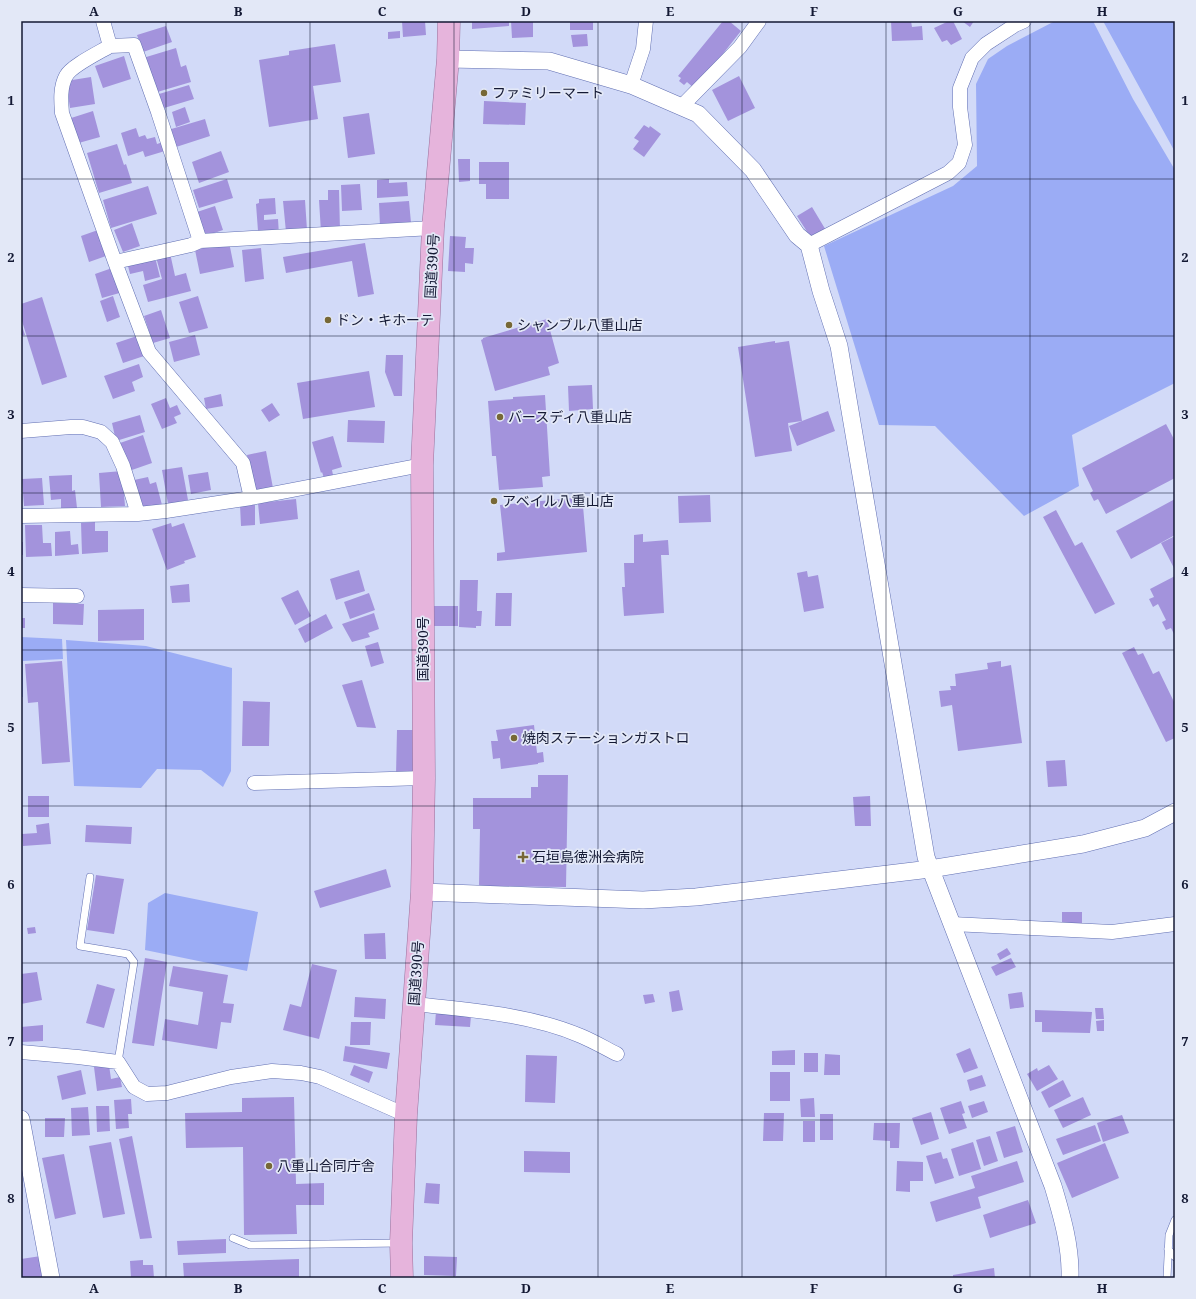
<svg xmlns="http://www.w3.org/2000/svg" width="1196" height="1299" viewBox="0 0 1196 1299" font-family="'Noto Serif','Noto Sans JP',serif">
<rect width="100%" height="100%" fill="#d2daf8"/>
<!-- green -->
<path fill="#9bacf5" d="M1055,21H1093L1133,99L1175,170V383L1072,435L1079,486L1024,516L935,426L879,425L824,246L953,186L977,166L976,84L988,59L1007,46Z
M1103,21H1175V152Z
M21,637L62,639L63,659L23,661V697H21Z
M66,640L146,646L232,668L231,771L223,787L201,770L157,769L141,788L74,786Z
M165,893L258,912L247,971L145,950L148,903Z"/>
<!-- building -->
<path fill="#a393dc" d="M402,21H425L426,35L403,37Z
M472,21H509V26L472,29Z
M511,21H533V37L512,38Z
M570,21H593V30H570Z
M723,21H729L741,31L695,89L687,82L684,85L679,81L681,78L678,76Z
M891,21H911L912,27L922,26L923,40L892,41Z
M949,21H953L962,39L951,45L947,40L942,42L934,28Z
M962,21H974L970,27Z
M166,26L172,42L143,52L137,35Z
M400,31V38L388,39V32Z
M587,34L588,46L573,47L571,35Z
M335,44L341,82L313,86L318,119L269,127L259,60L289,55V51Z
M176,48L181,67L186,65L191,82L154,93L143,58Z
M124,56L131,79L103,88L95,66Z
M739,76L755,108L728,121L712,90Z
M91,77L95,104L70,108L66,81Z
M189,85L194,99L164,108L159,94Z
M484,101L526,103L525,125L483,124Z
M185,107L190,122L176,127L172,112Z
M93,111L100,137L75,144L68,119Z
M369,113L375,154L348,158L343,117Z
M205,119L210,136L173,148L168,130Z
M644,125L649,128L650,126L661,134L644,157L633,149L639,141L634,138Z
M136,128L139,137L145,135L147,139L155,137L157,144L163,142L165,151L145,157L143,151L128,156L121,133Z
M117,144L124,165L126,164L132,183L99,193L87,153Z
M221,151L229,172L199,183L192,162Z
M458,159H470V181L459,182Z
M479,162H509V199H486V184H479Z
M227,179L233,198L199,208L193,190Z
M389,179V183L407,182L408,196L377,198V180Z
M360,184L362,210L342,211L341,185Z
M148,186L157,214L111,228L103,200Z
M328,190H339L340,231L321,232L319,200H328Z
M275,198L276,214L264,215V220L278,219L279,235L258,231L256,204L259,203V199Z
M305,200L307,230L286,232L283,201Z
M409,201L411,223L380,226L379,203Z
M215,206L223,230L202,237L194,213Z
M812,207L827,232L813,241L797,216Z
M132,223L140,246L123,252L114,230Z
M98,230L106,256L89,262L81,236Z
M450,236L466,237L465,248H474L473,264L465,263V272L448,271Z
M229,242L234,267L200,274L195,250Z
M365,243L374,294L358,297L352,261L286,273L283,257Z
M261,248L264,279L245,282L242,250Z
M170,253L175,276L186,273L191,291L148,302L143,285L162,279L156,257Z
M155,259V261H156L160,277L145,281L143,271L130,274L128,266Z
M115,267L123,292L102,298L95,274Z
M113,296L120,317L107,322L100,301Z
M198,296L208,328L189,333L179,302Z
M42,297L67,377L42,385L21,318V304Z
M161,310L170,338L153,343L144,316Z
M547,319L559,363L548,367L550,375L495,391L481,340L483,339V338Z
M21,323L25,335L21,336Z
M140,335L147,355L123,363L116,343Z
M195,335L200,355L174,362L169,342Z
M775,341V343L789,341L802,421L788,423L792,451L755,457L738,347Z
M386,355H403L402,396H394L385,372Z
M139,364L143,377L132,382L135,391L113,399L104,376Z
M369,371L375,407L303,419L297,383Z
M592,385L593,409L569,411L568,386Z
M221,394L223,406L206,409L204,398Z
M545,395L550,476L542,477L543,487L499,490L496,456H492L488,401L513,399V397Z
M166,398L170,408L177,405L181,414L174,417L177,423L162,429L151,404Z
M272,403L280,415L269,422L261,410Z
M828,411L835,431L797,446L789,426Z
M140,415L145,432L116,441L112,423Z
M348,420L385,421L384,443L347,442Z
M1166,424L1175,441V478L1106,514L1098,499L1094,501L1090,493L1093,491L1082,468Z
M143,435L152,463L129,471L120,443Z
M333,436L342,467L332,470L333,475L324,478L322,472L321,473L312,442Z
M266,451L273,488L254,492L247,455Z
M182,467L188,500L168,504L162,470Z
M122,471L125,506L101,507L99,473Z
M208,472L211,490L191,494L188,475Z
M72,475V491L75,490L77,508L61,509V499L51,500L49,476Z
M148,477L150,484L156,482L162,505L142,510L134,480Z
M42,478L44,505L24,506L22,479Z
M710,495L711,522L679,523L678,496Z
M572,498L573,507L583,506L587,552L497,561V553L505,552L500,505Z
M296,499L298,519L260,524L258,503Z
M1175,499V535L1131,559L1116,531Z
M240,505H255V525L241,526Z
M1056,510L1075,546L1082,542L1115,604L1095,614L1043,517Z
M95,522V531H108V552L82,554L81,523Z
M171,523L172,527L184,523L196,557L184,561L185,563L167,570L152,529Z
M25,525H42L43,543H51L52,556L26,557Z
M70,531L71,545L78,544L79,554L55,556V532Z
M643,534V542L668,540L669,555H661L664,613L624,616L622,587H625L624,563H634V535Z
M1175,536V570L1161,543Z
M21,542H23V555H21Z
M359,570L365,591L336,600L330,579Z
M807,571L808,577L818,575L824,608L804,612L797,573Z
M1175,576V636L1171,628L1166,630L1162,622L1166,620L1158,604L1153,607L1149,599L1154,597L1150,589Z
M460,580H478L477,611H482L481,626H476V628L459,627Z
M189,584L190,602L172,603L170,586Z
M298,590L311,616L295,625L281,598Z
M369,593L375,610L350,619L344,602Z
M496,593H512L511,626H495Z
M53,603L84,604L83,625L53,624Z
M430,606H458V626H429Z
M144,609V640L98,641V610Z
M374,613L379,629L368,633L370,637L352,642L342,624Z
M326,614L333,628L305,643L298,629Z
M21,618H25V628H21Z
M378,642L384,663L371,667L365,646Z
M1134,647L1138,655L1143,653L1153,674L1159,671L1175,704V738L1166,742L1122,653Z
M62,661L70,762L42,764L38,702L28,703L25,664Z
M1001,661V667L1011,665L1022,743L958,751L952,705L941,707L939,691L951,690L950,686H956L955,674L988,669L987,663Z
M362,680L376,728L357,727L342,685Z
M243,701L270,702L269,746H242Z
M534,725L537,753L543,752L544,762L538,763V764L501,769L500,758L493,759L491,741H498L496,730Z
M397,730H414L413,775H396Z
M1065,760L1067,786L1048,787L1046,761Z
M538,775H568L566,887L479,886L480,829H473V798H531V787H538Z
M28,796H49V817H28Z
M870,796L871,826H855L853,797Z
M49,823L51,844L23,846L22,834L37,833L36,825Z
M86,825L132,827L131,844L85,842Z
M386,869L391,887L320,908L314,891Z
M96,875L124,879L114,934L87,930Z
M1062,912H1082V928H1062Z
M35,927L36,933L28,934L27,928Z
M385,933L386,959H365L364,934Z
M1007,948L1011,954L1000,960L997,954Z
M145,958L167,962L154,1046L132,1043Z
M1011,958L1016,967L996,976L991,967Z
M312,964L337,970L319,1039L283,1030L290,1004L301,1007Z
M173,966L228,975L223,1003L234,1004L231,1023L221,1022L217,1049L162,1040L165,1019L198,1025L203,992L169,986Z
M37,972L42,1000L21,1004V974Z
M97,984L115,989L104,1028L86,1023Z
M679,990L683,1010L672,1012L669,992Z
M1022,992L1024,1007L1010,1009L1008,994Z
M653,994L655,1002L645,1004L643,995Z
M355,997L386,999L385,1019L354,1017Z
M1095,1008H1103L1104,1019H1096Z
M1035,1010L1092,1012L1090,1033L1042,1032V1022H1035Z
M436,1011L471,1016L470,1027L435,1025Z
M1104,1020V1031H1097L1096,1021Z
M351,1022H371L370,1045H350Z
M43,1025V1041L21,1042V1027Z
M345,1046L390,1053L387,1069L343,1061Z
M970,1048L978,1068L964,1073L956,1054Z
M795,1050V1065H772V1051Z
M804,1053H818V1072H804Z
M825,1054L840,1055V1075H824Z
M526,1055L557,1056L555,1103L525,1102Z
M109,1065L111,1079L120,1077L122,1087L97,1091L94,1067Z
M354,1065L373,1072L369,1083L350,1075Z
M1049,1065L1058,1079L1037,1091L1027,1074L1037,1068L1038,1071Z
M81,1070L86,1094L62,1100L57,1076Z
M770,1072H790V1101H770Z
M982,1075L986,1086L970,1091L967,1080Z
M1063,1080L1071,1096L1049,1108L1041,1092Z
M294,1097L296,1184L324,1183V1205H296L297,1234L244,1235L243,1147L186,1148L185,1113L242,1112V1098Z
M1083,1097L1091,1115L1063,1128L1054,1110Z
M814,1098L815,1117H801L800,1099Z
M131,1099L132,1114H128L129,1128L116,1129L114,1100Z
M961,1101L965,1113L962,1114L967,1128L949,1134L940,1108Z
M984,1101L988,1112L972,1118L968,1106Z
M96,1106H109L110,1131L97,1132Z
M88,1107L90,1135L72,1136L71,1108Z
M931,1112L939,1139L921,1145L912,1118Z
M764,1113H784L783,1141H763Z
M820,1114H833V1140H820Z
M1122,1115L1129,1133L1103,1142L1097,1123Z
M45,1118H65L64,1137H45Z
M803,1121H815V1142H803Z
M874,1123H900L899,1148H890V1141L873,1140Z
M1095,1125L1101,1141L1063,1155L1056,1139Z
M1015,1126L1023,1152L1004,1158L996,1132Z
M132,1136L152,1238L140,1239L119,1139Z
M990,1136L998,1161L984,1166L976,1140Z
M111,1142L125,1214L103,1218L89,1146Z
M973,1142L981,1169L959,1176L951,1149Z
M1105,1143L1119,1178L1072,1198L1057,1163Z
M524,1151L570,1152V1173L524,1172Z
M941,1152L943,1159L947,1158L954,1178L935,1184L926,1156Z
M64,1154L76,1214L55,1219L42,1158Z
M897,1161L923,1162V1181H910V1192L896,1191Z
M1017,1161L1024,1182L978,1197L981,1208L936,1222L930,1202L975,1188L971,1176Z
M426,1183L440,1184L439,1204L424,1203Z
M1028,1200L1036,1223L990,1238L983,1215Z
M226,1239V1253L178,1255L177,1241Z
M41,1256L45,1278H21V1259Z
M424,1256L457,1257L456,1276L424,1275Z
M299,1259V1278H184L183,1263Z
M143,1260V1265H153L154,1278H131L130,1261Z
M994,1268L995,1278H953V1275Z"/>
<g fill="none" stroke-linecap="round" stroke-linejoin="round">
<!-- service casing -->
<g stroke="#616fb2" stroke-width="8">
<path id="service" d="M90,877L80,946L128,954L134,962L118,1062
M233,1238L250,1245L400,1243
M1168,1249L1175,1257
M1167,1278L1169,1235L1175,1220"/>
</g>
<!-- minor casing -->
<g stroke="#616fb2" stroke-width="15">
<path id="minor" d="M103,21L110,46L134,45L158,112L200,241L433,228
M110,46C100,52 71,66 66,76C60,87 61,101 62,113L115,262L149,352L243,463L251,498
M631,85L643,49L646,21
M681,107L740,47L759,21
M809,245L948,173L959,163L965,145L960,107V88L972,58L986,44L1015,25L1024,21
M115,262L191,245L200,241
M21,431L71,427H83L101,432L112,442L123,466L138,514
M21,516L138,514L166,511L251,498L422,465
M21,595L77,596
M254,783L424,778
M952,924L1112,932L1175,924
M414,1004C470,1010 529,1014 581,1036C593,1041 605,1048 617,1054
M21,1052L78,1057L118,1062L134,1087L147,1094L167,1093L231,1077L272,1071L301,1073L320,1077L406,1115"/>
</g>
<!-- tertiary casing -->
<g stroke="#616fb2" stroke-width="18">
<path id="tertiary" d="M448,59L549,61L631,85L698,114L753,170L797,235L809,245L821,291L839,346L926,857L1053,1186C1062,1216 1071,1247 1070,1278
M422,892L643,900L696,897L930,869L1083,844L1145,828L1175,812
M21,1119L51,1278"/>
</g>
<!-- trunk casing -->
<g stroke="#99719c" stroke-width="23">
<path id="trunk" d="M402,1278L401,1243L406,1115L422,892L424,778L422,465L433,228L448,59L449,21"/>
</g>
<!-- service -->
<use href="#service" stroke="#fff" stroke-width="7"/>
<!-- minor -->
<use href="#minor" stroke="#fff" stroke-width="14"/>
<!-- tertiary -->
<use href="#tertiary" stroke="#fff" stroke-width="17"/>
<!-- trunk -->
<use href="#trunk" stroke="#e6b4dc" stroke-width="22"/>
</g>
<!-- grid -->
<path fill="none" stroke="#141934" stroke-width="1" stroke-opacity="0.55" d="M166,21V1278M310,21V1278M454,21V1278M598,21V1278M742,21V1278M886,21V1278M1030,21V1278M21,179H1175M21,336H1175M21,493H1175M21,650H1175M21,806H1175M21,963H1175M21,1120H1175"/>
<!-- markers -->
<g fill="#776836" stroke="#e3e8f7" stroke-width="1.5">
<circle cx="484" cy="93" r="4"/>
<circle cx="328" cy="320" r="4"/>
<circle cx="509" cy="325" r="4"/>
<circle cx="500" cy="417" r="4"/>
<circle cx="494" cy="501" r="4"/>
<circle cx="514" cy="738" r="4"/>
<path d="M521 851h4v4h4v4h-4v4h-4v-4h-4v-4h4z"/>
<circle cx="269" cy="1166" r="4"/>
</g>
<g text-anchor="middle" stroke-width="3.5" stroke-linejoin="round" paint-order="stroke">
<!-- poi labels -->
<g font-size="14" fill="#141934" stroke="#e3e8f7" text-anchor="start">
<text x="492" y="98">ファミリーマート</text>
<text x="336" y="325">ドン・キホーテ</text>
<text x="517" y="330">シャンブル八重山店</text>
<text x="508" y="422">バースディ八重山店</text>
<text x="502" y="506">アベイル八重山店</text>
<text x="522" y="743">焼肉ステーションガストロ</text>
<text x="532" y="862">石垣島徳洲会病院</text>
<text x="277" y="1171">八重山合同庁舎</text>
</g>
<!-- street labels -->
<g font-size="14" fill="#141934" stroke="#e3e8f7">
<text transform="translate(432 266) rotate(-87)" y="5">国道390号</text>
<text transform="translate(423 649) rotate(-90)" y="5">国道390号</text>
<text transform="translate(416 973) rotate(-86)" y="5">国道390号</text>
</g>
</g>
<!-- border -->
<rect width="1196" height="1299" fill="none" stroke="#e3e8f7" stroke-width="44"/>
<rect x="22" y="22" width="1152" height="1255" fill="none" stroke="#141934" stroke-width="1.5"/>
<g font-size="13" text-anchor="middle" font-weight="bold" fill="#141934">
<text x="94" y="16">A</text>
<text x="238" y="16">B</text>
<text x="382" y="16">C</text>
<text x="526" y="16">D</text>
<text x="670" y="16">E</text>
<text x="814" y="16">F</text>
<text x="958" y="16">G</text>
<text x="1102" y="16">H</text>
<text x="11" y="105">1</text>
<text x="1185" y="105">1</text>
<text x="11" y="262">2</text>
<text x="1185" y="262">2</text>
<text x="11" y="419">3</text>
<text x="1185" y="419">3</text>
<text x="11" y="576">4</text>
<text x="1185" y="576">4</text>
<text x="11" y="732">5</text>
<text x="1185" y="732">5</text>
<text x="11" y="889">6</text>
<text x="1185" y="889">6</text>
<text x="11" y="1046">7</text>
<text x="1185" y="1046">7</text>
<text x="11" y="1203">8</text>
<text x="1185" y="1203">8</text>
<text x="94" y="1293">A</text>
<text x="238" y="1293">B</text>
<text x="382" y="1293">C</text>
<text x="526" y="1293">D</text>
<text x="670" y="1293">E</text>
<text x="814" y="1293">F</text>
<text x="958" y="1293">G</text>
<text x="1102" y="1293">H</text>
</g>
</svg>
